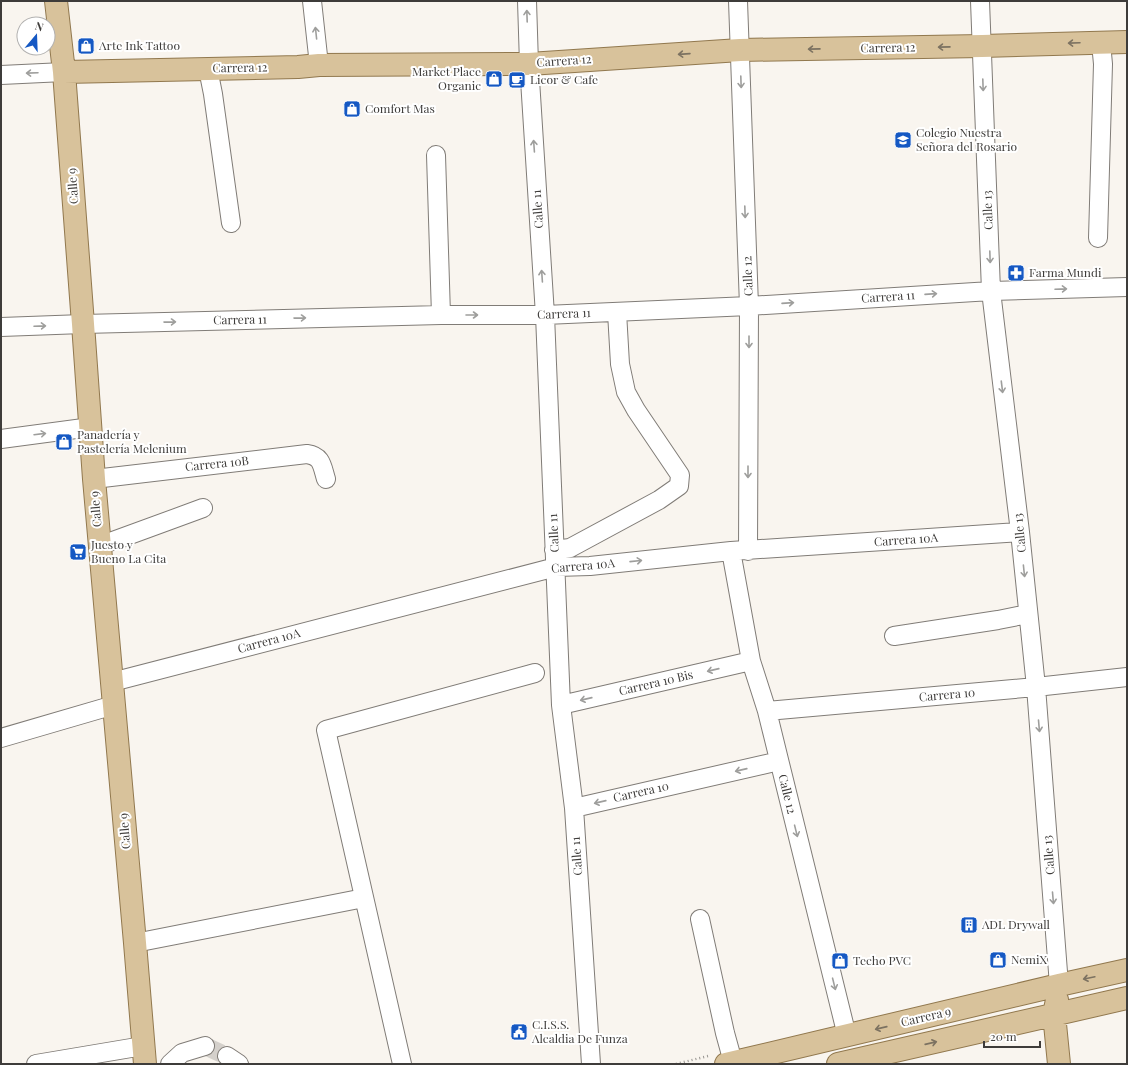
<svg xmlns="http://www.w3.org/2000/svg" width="1128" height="1065" viewBox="0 0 1128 1065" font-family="'Playfair Display',serif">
<rect width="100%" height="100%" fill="#f9f5ef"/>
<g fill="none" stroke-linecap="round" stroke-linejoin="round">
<!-- minor-tunnel -->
<path stroke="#d4d0cb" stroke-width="18" stroke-dasharray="18 9" stroke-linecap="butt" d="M205,1046L227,1056"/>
<!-- minor casing -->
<g stroke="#807c77" stroke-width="20">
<path id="minor" d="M312,1L319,65
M527,1L529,64L545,315L561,705L574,808L591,1064
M738,1L749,306L748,551
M980,1L991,291L1020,532L1036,687L1059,985
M208,69L213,94L231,223
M1,75L64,72
M436,155L441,315
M1098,238L1103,64L1101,43
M1,327L83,324L441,315H545L749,306L991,291L1127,287
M1,439L91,427
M94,479L307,454C322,456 322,466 326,479
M99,544L113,541L203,508
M554,550L570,548L659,500L679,486L680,475L636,410L626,392L620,364L617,312
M731,551L751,661L767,711L847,1036
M894,636L998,620L1028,614
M112,682L556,567L590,566L731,551L1020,532
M561,705L751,661
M767,711L1036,687L1127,677
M1,738L114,705
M574,808L779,761
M700,919L725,1033L733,1062
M135,943L364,898
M227,1056L239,1064
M36,1064L143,1046
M170,1064L182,1053L205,1046
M402,1064L326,730L535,673"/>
</g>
<!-- major casing -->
<g stroke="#91784e" stroke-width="24">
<path id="major" d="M56,1L64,72L83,324L94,479L135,943L145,1064
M64,72L298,67L319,65L529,64L740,50L982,46L1127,42
M1057,1000L1054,1014L1059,1064
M726,1064L1059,985L1127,970
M838,1064L1127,998"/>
</g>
<!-- path -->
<path stroke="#96938f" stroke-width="2.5" stroke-dasharray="1 3" stroke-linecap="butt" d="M676,1064L708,1056"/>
<!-- minor -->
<use href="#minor" stroke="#fff" stroke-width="18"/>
<!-- major -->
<use href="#major" stroke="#d8c29b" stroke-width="22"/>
</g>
<!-- one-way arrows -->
<defs><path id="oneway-shaft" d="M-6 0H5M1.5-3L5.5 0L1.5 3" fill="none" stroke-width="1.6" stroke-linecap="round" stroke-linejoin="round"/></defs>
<g stroke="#9e9e9c">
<use href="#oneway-shaft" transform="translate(527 16) rotate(-92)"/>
<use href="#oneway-shaft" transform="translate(316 33) rotate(-96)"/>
<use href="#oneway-shaft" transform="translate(32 73) rotate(178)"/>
<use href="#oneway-shaft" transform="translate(741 82) rotate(88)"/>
<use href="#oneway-shaft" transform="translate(983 85) rotate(88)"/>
<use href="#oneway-shaft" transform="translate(534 146) rotate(-94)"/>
<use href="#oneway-shaft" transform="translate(745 212) rotate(88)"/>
<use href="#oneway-shaft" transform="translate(990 257) rotate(88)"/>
<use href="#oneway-shaft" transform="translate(542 276) rotate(-94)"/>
<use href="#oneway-shaft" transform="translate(1061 289) rotate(-2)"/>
<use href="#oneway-shaft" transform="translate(931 294) rotate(-4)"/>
<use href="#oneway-shaft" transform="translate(788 303) rotate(-4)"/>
<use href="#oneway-shaft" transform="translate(472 315)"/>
<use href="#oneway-shaft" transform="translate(300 318) rotate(-1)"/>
<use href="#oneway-shaft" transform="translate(170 322) rotate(-1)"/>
<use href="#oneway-shaft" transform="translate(40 326) rotate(-2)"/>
<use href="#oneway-shaft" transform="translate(749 342) rotate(90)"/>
<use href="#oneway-shaft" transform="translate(1002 387) rotate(83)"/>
<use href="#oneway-shaft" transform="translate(40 434) rotate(-7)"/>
<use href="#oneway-shaft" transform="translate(748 472) rotate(90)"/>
<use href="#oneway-shaft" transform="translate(636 561) rotate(-6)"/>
<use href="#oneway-shaft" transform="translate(1024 571) rotate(84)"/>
<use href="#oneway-shaft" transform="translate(713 670) rotate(167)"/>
<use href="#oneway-shaft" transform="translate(586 699) rotate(167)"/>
<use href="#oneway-shaft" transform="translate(1039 726) rotate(85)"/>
<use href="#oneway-shaft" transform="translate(741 770) rotate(167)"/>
<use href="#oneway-shaft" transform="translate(600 802) rotate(167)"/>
<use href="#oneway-shaft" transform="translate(796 831) rotate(76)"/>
<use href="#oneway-shaft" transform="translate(1053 898) rotate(85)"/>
<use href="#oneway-shaft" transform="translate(834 984) rotate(76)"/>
</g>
<g stroke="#7c7261">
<use href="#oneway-shaft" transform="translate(1074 43) rotate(178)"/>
<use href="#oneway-shaft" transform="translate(944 47) rotate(179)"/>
<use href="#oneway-shaft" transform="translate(814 49) rotate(179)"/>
<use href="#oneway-shaft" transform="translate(684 54) rotate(176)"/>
<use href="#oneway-shaft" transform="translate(1089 978) rotate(168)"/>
<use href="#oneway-shaft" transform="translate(881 1028) rotate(167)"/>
<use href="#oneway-shaft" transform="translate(931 1043) rotate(-13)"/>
</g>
<!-- icons -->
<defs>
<g id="shop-square" transform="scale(0.9)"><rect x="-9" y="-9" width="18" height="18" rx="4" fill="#1558c3" stroke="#fff"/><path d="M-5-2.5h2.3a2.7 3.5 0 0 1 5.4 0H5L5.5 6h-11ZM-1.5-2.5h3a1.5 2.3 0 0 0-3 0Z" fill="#fff"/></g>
<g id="cafe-square" transform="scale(0.9)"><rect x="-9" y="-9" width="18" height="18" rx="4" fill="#1558c3" stroke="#fff"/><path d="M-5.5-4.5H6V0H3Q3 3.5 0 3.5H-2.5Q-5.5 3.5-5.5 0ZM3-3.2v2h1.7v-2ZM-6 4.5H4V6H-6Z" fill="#fff"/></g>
<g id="school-square" transform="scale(0.9)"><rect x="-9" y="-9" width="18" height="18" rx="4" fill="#1558c3" stroke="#fff"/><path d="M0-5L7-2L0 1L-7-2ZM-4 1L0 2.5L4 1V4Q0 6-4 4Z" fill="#fff"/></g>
<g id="pharmacy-square" transform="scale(0.9)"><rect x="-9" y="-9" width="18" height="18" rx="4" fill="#1558c3" stroke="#fff"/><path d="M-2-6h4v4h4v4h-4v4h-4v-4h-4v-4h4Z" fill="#fff"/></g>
<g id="supermarket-square" transform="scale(0.9)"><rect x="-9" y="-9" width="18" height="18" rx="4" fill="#1558c3" stroke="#fff"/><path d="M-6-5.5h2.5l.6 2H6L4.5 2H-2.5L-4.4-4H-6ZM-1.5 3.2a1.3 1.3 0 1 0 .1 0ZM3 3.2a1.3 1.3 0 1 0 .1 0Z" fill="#fff"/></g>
<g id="building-square" transform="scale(0.9)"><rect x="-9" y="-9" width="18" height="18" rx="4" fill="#1558c3" stroke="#fff"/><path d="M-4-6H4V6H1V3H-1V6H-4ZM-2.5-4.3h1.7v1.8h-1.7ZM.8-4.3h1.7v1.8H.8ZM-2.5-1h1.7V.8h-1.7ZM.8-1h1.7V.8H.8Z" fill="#fff"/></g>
<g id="civic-square" transform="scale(0.9)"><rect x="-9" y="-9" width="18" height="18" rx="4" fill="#1558c3" stroke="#fff"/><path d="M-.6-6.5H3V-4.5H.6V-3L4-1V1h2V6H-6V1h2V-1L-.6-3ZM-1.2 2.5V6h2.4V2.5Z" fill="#fff"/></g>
</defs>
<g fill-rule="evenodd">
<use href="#shop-square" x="86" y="46"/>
<use href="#shop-square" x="494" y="79"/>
<use href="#cafe-square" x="517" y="80"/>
<use href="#shop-square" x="352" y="109"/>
<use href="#school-square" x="903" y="140"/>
<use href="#pharmacy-square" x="1016" y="273"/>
<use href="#shop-square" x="64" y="442"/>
<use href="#supermarket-square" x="78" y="552"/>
<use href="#building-square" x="969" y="925"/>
<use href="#shop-square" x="998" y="960"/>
<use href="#shop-square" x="840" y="961"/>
<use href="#civic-square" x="519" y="1032"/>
</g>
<g text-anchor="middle" stroke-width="4" stroke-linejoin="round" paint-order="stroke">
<!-- poi labels -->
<g font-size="12" fill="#3e3c3a" stroke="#fff" text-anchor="start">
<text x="99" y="50">Arte Ink Tattoo</text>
<text x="481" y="76" text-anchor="end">Market Place<tspan x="481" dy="14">Organic</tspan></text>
<text x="530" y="84">Licor &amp; Cafe</text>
<text x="365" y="113">Comfort Mas</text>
<text x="916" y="137">Colegio Nuestra<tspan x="916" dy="14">Señora del Rosario</tspan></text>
<text x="1029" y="277">Farma Mundi</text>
<text x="77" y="439">Panadería y<tspan x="77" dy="14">Pastelería Melenium</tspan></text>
<text x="91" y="549">Juesto y<tspan x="91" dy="14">Bueno La Cita</tspan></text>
<text x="982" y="929">ADL Drywall</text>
<text x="1011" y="964">NemiX</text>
<text x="853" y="965">Techo PVC</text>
<text x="532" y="1029">C.I.S.S.<tspan x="532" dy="14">Alcaldia De Funza</tspan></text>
</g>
<!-- street labels -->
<g font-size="12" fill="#3e3c3a" stroke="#fff">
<text transform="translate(888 48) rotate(-1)" y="4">Carrera 12</text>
<text transform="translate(564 61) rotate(-4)" y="4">Carrera 12</text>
<text transform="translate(240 68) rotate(-1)" y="4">Carrera 12</text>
<text transform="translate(73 186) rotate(-94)" y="4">Calle 9</text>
<text transform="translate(538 209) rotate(-94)" y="4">Calle 11</text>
<text transform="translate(988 210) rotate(-92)" y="4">Calle 13</text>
<text transform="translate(748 276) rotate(-92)" y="4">Calle 12</text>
<text transform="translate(888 297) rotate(-4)" y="4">Carrera 11</text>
<text transform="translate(564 314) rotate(-2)" y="4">Carrera 11</text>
<text transform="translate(240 320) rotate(-1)" y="4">Carrera 11</text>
<text transform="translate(217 464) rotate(-6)" y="4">Carrera 10B</text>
<text transform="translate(96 509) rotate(-95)" y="4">Calle 9</text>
<text transform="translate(554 533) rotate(-93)" y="4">Calle 11</text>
<text transform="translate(1020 533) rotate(-96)" y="4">Calle 13</text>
<text transform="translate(906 540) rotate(-4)" y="4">Carrera 10A</text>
<text transform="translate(583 566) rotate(-5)" y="4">Carrera 10A</text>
<text transform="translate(269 641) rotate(-15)" y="4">Carrera 10A</text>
<text transform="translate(656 683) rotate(-13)" y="4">Carrera 10 Bis</text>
<text transform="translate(947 695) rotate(-5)" y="4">Carrera 10</text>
<text transform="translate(641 792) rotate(-13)" y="4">Carrera 10</text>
<text transform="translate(787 794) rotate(76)" y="4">Calle 12</text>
<text transform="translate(125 831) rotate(-95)" y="4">Calle 9</text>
<text transform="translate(1049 855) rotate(-95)" y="4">Calle 13</text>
<text transform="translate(577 856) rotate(-94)" y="4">Calle 11</text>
<text transform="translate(926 1017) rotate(-13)" y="4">Carrera 9</text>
</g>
</g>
<!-- border -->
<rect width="1128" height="1065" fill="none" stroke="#3e3c3a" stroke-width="4"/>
<!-- north arrow -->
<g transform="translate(36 36) rotate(19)"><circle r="19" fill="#ffffff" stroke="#b2b1b0"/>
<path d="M0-3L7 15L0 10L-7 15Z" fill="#1558c3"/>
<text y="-6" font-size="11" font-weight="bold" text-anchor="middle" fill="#3e3c3a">N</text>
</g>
<!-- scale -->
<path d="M984 1041v6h56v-6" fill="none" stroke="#3e3c3a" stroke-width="2"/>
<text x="990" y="1041" font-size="12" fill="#3e3c3a" stroke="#ffffff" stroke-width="3" paint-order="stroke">20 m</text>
</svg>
